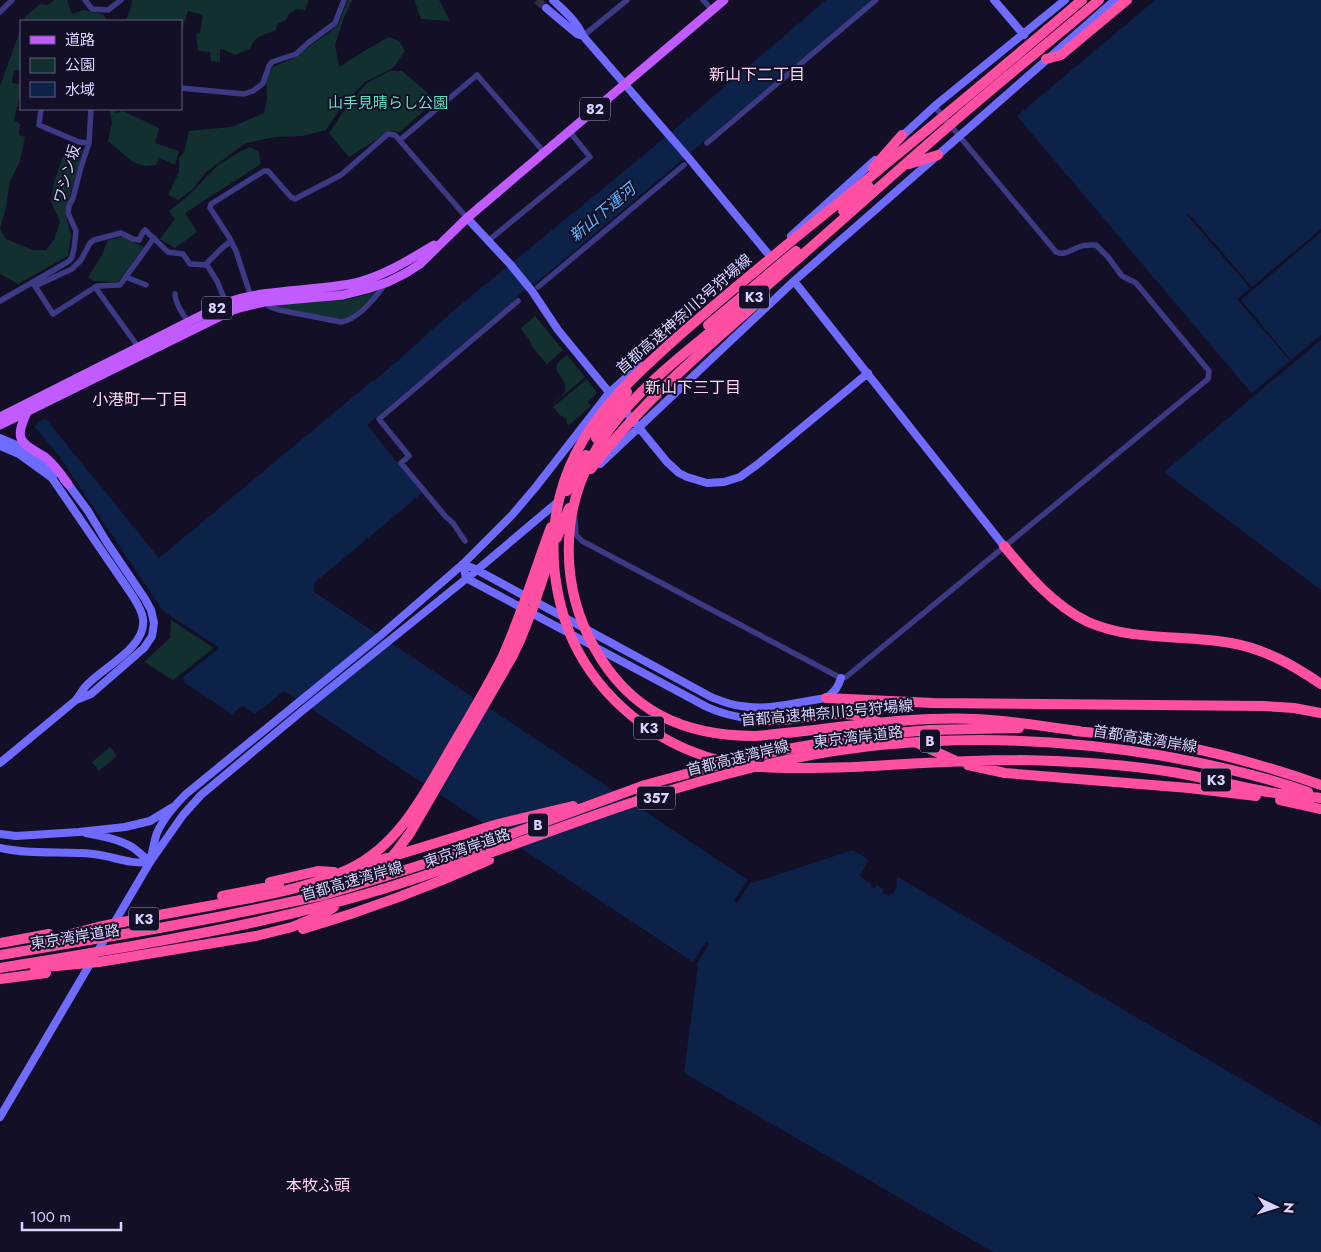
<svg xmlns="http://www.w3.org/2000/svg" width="1321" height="1252" viewBox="0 0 1321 1252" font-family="Jost,'Noto Sans JP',sans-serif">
<rect width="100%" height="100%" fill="#130f26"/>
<!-- green -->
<path fill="#12302f" d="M55,0H67L72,14L83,10L103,14L108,21H24L25,17L40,4L47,5Z
M132,0H309L305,10L296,9L289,14L286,20L277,24L276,30C264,36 255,34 250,49L235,55L225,50L220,49V62L211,61L210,52L198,51L196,34L200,33L203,15L188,11L182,29L181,38V21H126L132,3Z
M348,0H352L343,20L335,45L339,67L364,51L389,37L399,41L405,51L393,68L365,82L344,103L326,130L302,136L275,137L246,143L206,172L192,190L178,200L168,195L179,172V158L184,152L189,131L231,127L264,113L267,100L266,79L273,67L292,59L331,31L338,25Z
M414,0H439L450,21L421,19Z
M21,28V71L14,70L12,83L21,85V90L14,120L20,124L19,135L25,137L20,161L10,181L6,207L0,229L6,239L33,250H46L54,240L60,222L51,202L54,183L67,143L83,151L65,213L71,235L68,256L18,284L0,274V86Z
M390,71H402L436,100L400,132L390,131L349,157L329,133L348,105L367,83Z
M109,109H115L116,113L123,111L159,128L155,143L179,151L175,165L160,158L156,165L144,166L133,162L108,141L112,123Z
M250,147L259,152L261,164L185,213L197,232L175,248L160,239L175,219L169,211L188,196L216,167L234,155Z
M122,237L144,247L118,282L94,281L88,277L102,255L108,240Z
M380,291L349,319L339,320L277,307L276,305L350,299Z
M535,316L563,350L547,364L532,347L529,339L521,329V328Z
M567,355L585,377L552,405V404C556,401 561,397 564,393C571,380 551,373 558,363C560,360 564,358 567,355Z
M587,379L596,391V394L588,402L591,406L568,426L566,419L560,415L553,407Z
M171,620L214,648L173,680L144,662L170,638Z
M110,747L117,756L99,771L92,762Z"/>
<!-- water -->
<path fill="#0c2248" d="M826,0H872L535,284L533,283L516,297L517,299L367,425L422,493L314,583V592L748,880L734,901L737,903L751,882L752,883L853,850L869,860L860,875L862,878L872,884L871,887L874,889L877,885L884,889L882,893L889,896L891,893L893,894L897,887L896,885L897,882L896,881L898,877L1321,1126V1252H993L684,1073L698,966L696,965L709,944L706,942L693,962L284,691L255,714L242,706L232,714L185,683L183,677L217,650L218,647L163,611L59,456L34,426L45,418L159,558L372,381H374L411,349L453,311L655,146Z
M1155,0H1321V590L1164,472L1254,396L1017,116Z"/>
<!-- pier -->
<path fill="#130f26" d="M1188,214L1191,217H1192L1252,287L1321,229V232L1241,300L1291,360L1321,335V340L1254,396L1252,393L1290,361L1237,299L1250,288L1187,215Z"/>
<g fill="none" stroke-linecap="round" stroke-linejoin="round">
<!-- secondary-tunnel -->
<path stroke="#312d47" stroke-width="8" stroke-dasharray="8 4" stroke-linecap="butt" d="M537,0L546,8"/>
<!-- street -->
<path stroke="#3d3a85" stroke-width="5.5" d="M85,0L92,9L108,10L121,0
M703,0L712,10
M0,12L12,0
M583,36L627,0
M181,88L244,94L253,91L261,85L263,83L269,66L272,62L296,54L308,43L331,26L335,23L344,0
M41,109L39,125L79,142L89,143
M400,140L477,75L544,152
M707,143L876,0
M488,241L590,157L569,131
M205,265L222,248L231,241
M126,277L146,285
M33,283L53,314L97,286L120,285L154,238
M35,286L72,269L81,260L90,243L94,240L121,233L133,239L139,240L143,232L145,230L168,252L183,254L190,264L207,265L217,281L226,303
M95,287L139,348
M538,287L684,165
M175,294C175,302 183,316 189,322
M251,297L236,251L229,237L210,208L211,204L264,171H268L291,197L295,199L341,175L388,134L395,135L467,218
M0,301L59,267L69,261L72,257L74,249L76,231L68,213L69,206L73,198L81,167L89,143L91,109
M264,302L270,307L279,310L341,322C358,320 376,297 386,283
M575,519L576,535L582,541L837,676L841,678L846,677L1208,379L1209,371L1136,283L1122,276L1108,257L1096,245C1090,245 1084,244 1079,247C1070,250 1065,256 1056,252L935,107
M465,541L453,523L446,517L401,463L409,456L379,419L518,301"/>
<!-- secondary -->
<path stroke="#6f6bff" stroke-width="8" d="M553,0C564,11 577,21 583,36L687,156L769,255
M994,0L1024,35
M546,8L577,34L583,36
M899,139L937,104L1065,0
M467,218L510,264L532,291L558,330L613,397
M791,236L875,160
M794,281L1004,546
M622,407L667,462L679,473L687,477L707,483L724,482L740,477L758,464L868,373
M0,438C22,446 39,457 56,473
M0,446L19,454L52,478L130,592C135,600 142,609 143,619C147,648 101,668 85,687C82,691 79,696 76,700L0,763
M600,464L794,281L1115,0
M64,480L68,484L88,511L106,541L145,599L151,610L154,623L152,636L144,648L91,694L76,700
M463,564L477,570L711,697C721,701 730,705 741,706C769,711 798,702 826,698C835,692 838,687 841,678
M463,564L466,578L707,707C722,714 736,717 752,719
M86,833C102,836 118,839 132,847C138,851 144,857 150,862
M0,834L16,836L79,832L125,827L150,821L173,807
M0,848C30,855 62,851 93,854C113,856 130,865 150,862
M151,857C153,850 154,841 157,833C163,819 175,805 186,794L381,635L463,564L512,515L535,488L609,393L640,365
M0,1117L150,862L183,815L201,795L302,711L477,570L560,500"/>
<!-- primary -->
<path stroke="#c25bff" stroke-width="9" d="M27,412C24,420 18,430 21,438C24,447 38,452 45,457C55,465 61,474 68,484
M0,417L226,303C268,288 312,292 355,283C384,276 409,260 434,245
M0,425L233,310L243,307L264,302L343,295L367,289L388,282L406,273L420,264L467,218L724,0"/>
<!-- highway -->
<path stroke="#ff4fa3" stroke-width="10" d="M1082,0C1018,54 953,109 888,162C852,193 814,222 777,253C739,285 699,317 662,351C629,381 596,413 576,453C546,512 547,581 573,641C600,699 656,744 718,760C762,771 808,768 852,767C909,764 964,760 1021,760C1071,761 1122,764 1172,772C1202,777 1232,785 1263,791C1282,795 1302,796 1321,798
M1046,59L1061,55L1127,0
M909,164L938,155
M873,168L902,135
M843,211L863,191L869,187
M708,325L796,251
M596,438L627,392
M591,469C640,404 703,350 765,296
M567,491L586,455
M557,538L569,508
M1004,546C1028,575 1053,605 1088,622C1134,642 1184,634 1231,643C1265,649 1293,665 1321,684
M826,698L933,703L1264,706L1294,708L1321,713
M752,719C762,720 773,720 783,720C815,717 847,707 878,722
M1074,731C1158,737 1242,757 1321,785
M1079,731C1045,727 1011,720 976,719C902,716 829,730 755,736C683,736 629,711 594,647C561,588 560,515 593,455C631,386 704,340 762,290C828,233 892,175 958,118C1004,78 1052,40 1099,0
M917,743L954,760
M768,764C896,734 1029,734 1158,755C1209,764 1260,775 1308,792
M968,765L1005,773L1189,788L1256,796
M1280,800L1321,809
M361,866L498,824L573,806
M370,880L396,852L410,833L512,657L521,638L534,605L551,554
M270,882L318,871L334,872
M222,896L279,885
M303,929C367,910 429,887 489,860
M40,942C59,937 79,932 98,927C137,919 175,912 214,905C259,896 307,889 349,869C396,847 421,800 446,757C465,724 485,692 502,658C521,616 535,570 551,527
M0,943L49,934
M0,955L154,929L218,917L324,895L386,876L465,851L645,785L719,765L782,750L839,740L896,733L930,730L1019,728
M0,968C129,947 258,927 383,889C507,851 625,798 751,768
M35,968L99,962L256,936L292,927L321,915L334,907
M0,979L46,973"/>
</g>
<g text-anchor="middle" stroke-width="4" stroke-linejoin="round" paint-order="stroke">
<!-- shield labels -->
<g fill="#130f26" stroke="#9e99be" stroke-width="1">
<rect x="580" y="97.5" width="30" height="23" rx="4"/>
<rect x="739" y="285.5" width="30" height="23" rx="4"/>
<rect x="202" y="296.5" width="30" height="23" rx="4"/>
<rect x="634" y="716.5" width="30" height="23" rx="4"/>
<rect x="920" y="729.5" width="20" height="23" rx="4"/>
<rect x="1201" y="768.5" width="30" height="23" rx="4"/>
<rect x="637" y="786.5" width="38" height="23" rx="4"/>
<rect x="528" y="813.5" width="20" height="23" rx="4"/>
<rect x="129" y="907.5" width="30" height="23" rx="4"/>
</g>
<g font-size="14" font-weight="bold" fill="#d9d4ff">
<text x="595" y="114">82</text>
<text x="754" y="302">K3</text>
<text x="217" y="313">82</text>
<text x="649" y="733">K3</text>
<text x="930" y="746">B</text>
<text x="1216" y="785">K3</text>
<text x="656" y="803">357</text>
<text x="538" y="830">B</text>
<text x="144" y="924">K3</text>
</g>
<!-- park labels -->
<g font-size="15" fill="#5fe0c0" stroke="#130f26">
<text x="388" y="108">山手見晴らし公園</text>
</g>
<!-- street labels -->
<g font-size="15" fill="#d9d4ff" stroke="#130f26">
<text transform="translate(67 174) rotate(-74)" y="5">ワシン坂</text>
<text transform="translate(684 314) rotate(-41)" y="5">首都高速神奈川3号狩場線</text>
<text transform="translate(827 713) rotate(-5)" y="5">首都高速神奈川3号狩場線</text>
<text transform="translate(858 737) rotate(-7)" y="5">東京湾岸道路</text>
<text transform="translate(1145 739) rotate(9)" y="5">首都高速湾岸線</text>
<text transform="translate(738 758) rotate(-14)" y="5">首都高速湾岸線</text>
<text transform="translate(467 848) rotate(-19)" y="5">東京湾岸道路</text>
<text transform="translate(352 881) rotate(-16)" y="5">首都高速湾岸線</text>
<text transform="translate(75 937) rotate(-9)" y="5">東京湾岸道路</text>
</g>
<!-- neighbourhood labels -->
<g font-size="16" fill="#ffd6f0" stroke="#130f26">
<text x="757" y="80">新山下二丁目</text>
<text x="693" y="393">新山下三丁目</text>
<text x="140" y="405">小港町一丁目</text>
<text x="318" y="1191">本牧ふ頭</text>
</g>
<!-- water labels -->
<g font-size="16" font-style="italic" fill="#62b6ff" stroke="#130f26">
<text transform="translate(602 212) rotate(-40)" y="6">新山下運河</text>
</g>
</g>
<!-- legend -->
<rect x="20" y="20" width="162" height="90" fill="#130f26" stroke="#625e7d"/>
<rect x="30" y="36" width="25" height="8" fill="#c25bff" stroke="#625e7d"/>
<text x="65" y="45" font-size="15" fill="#d9d4ff">道路</text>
<rect x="30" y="58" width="25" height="15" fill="#12302f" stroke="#625e7d"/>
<text x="65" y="70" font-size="15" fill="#d9d4ff">公園</text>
<rect x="30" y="82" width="25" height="15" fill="#0c2248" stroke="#625e7d"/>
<text x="65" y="95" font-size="15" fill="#d9d4ff">水域</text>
<!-- north arrow -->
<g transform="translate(1276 1207) rotate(94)" stroke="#130f26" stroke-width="4" paint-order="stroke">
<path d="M0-4L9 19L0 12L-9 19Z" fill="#d9d4ff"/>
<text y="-8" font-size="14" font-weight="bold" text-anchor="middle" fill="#d9d4ff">N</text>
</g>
<!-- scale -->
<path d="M22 1222v8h99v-8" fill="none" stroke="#d9d4ff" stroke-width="2.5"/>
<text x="30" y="1222" font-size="15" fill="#d9d4ff" stroke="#130f26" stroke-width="4" paint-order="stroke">100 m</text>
</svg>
